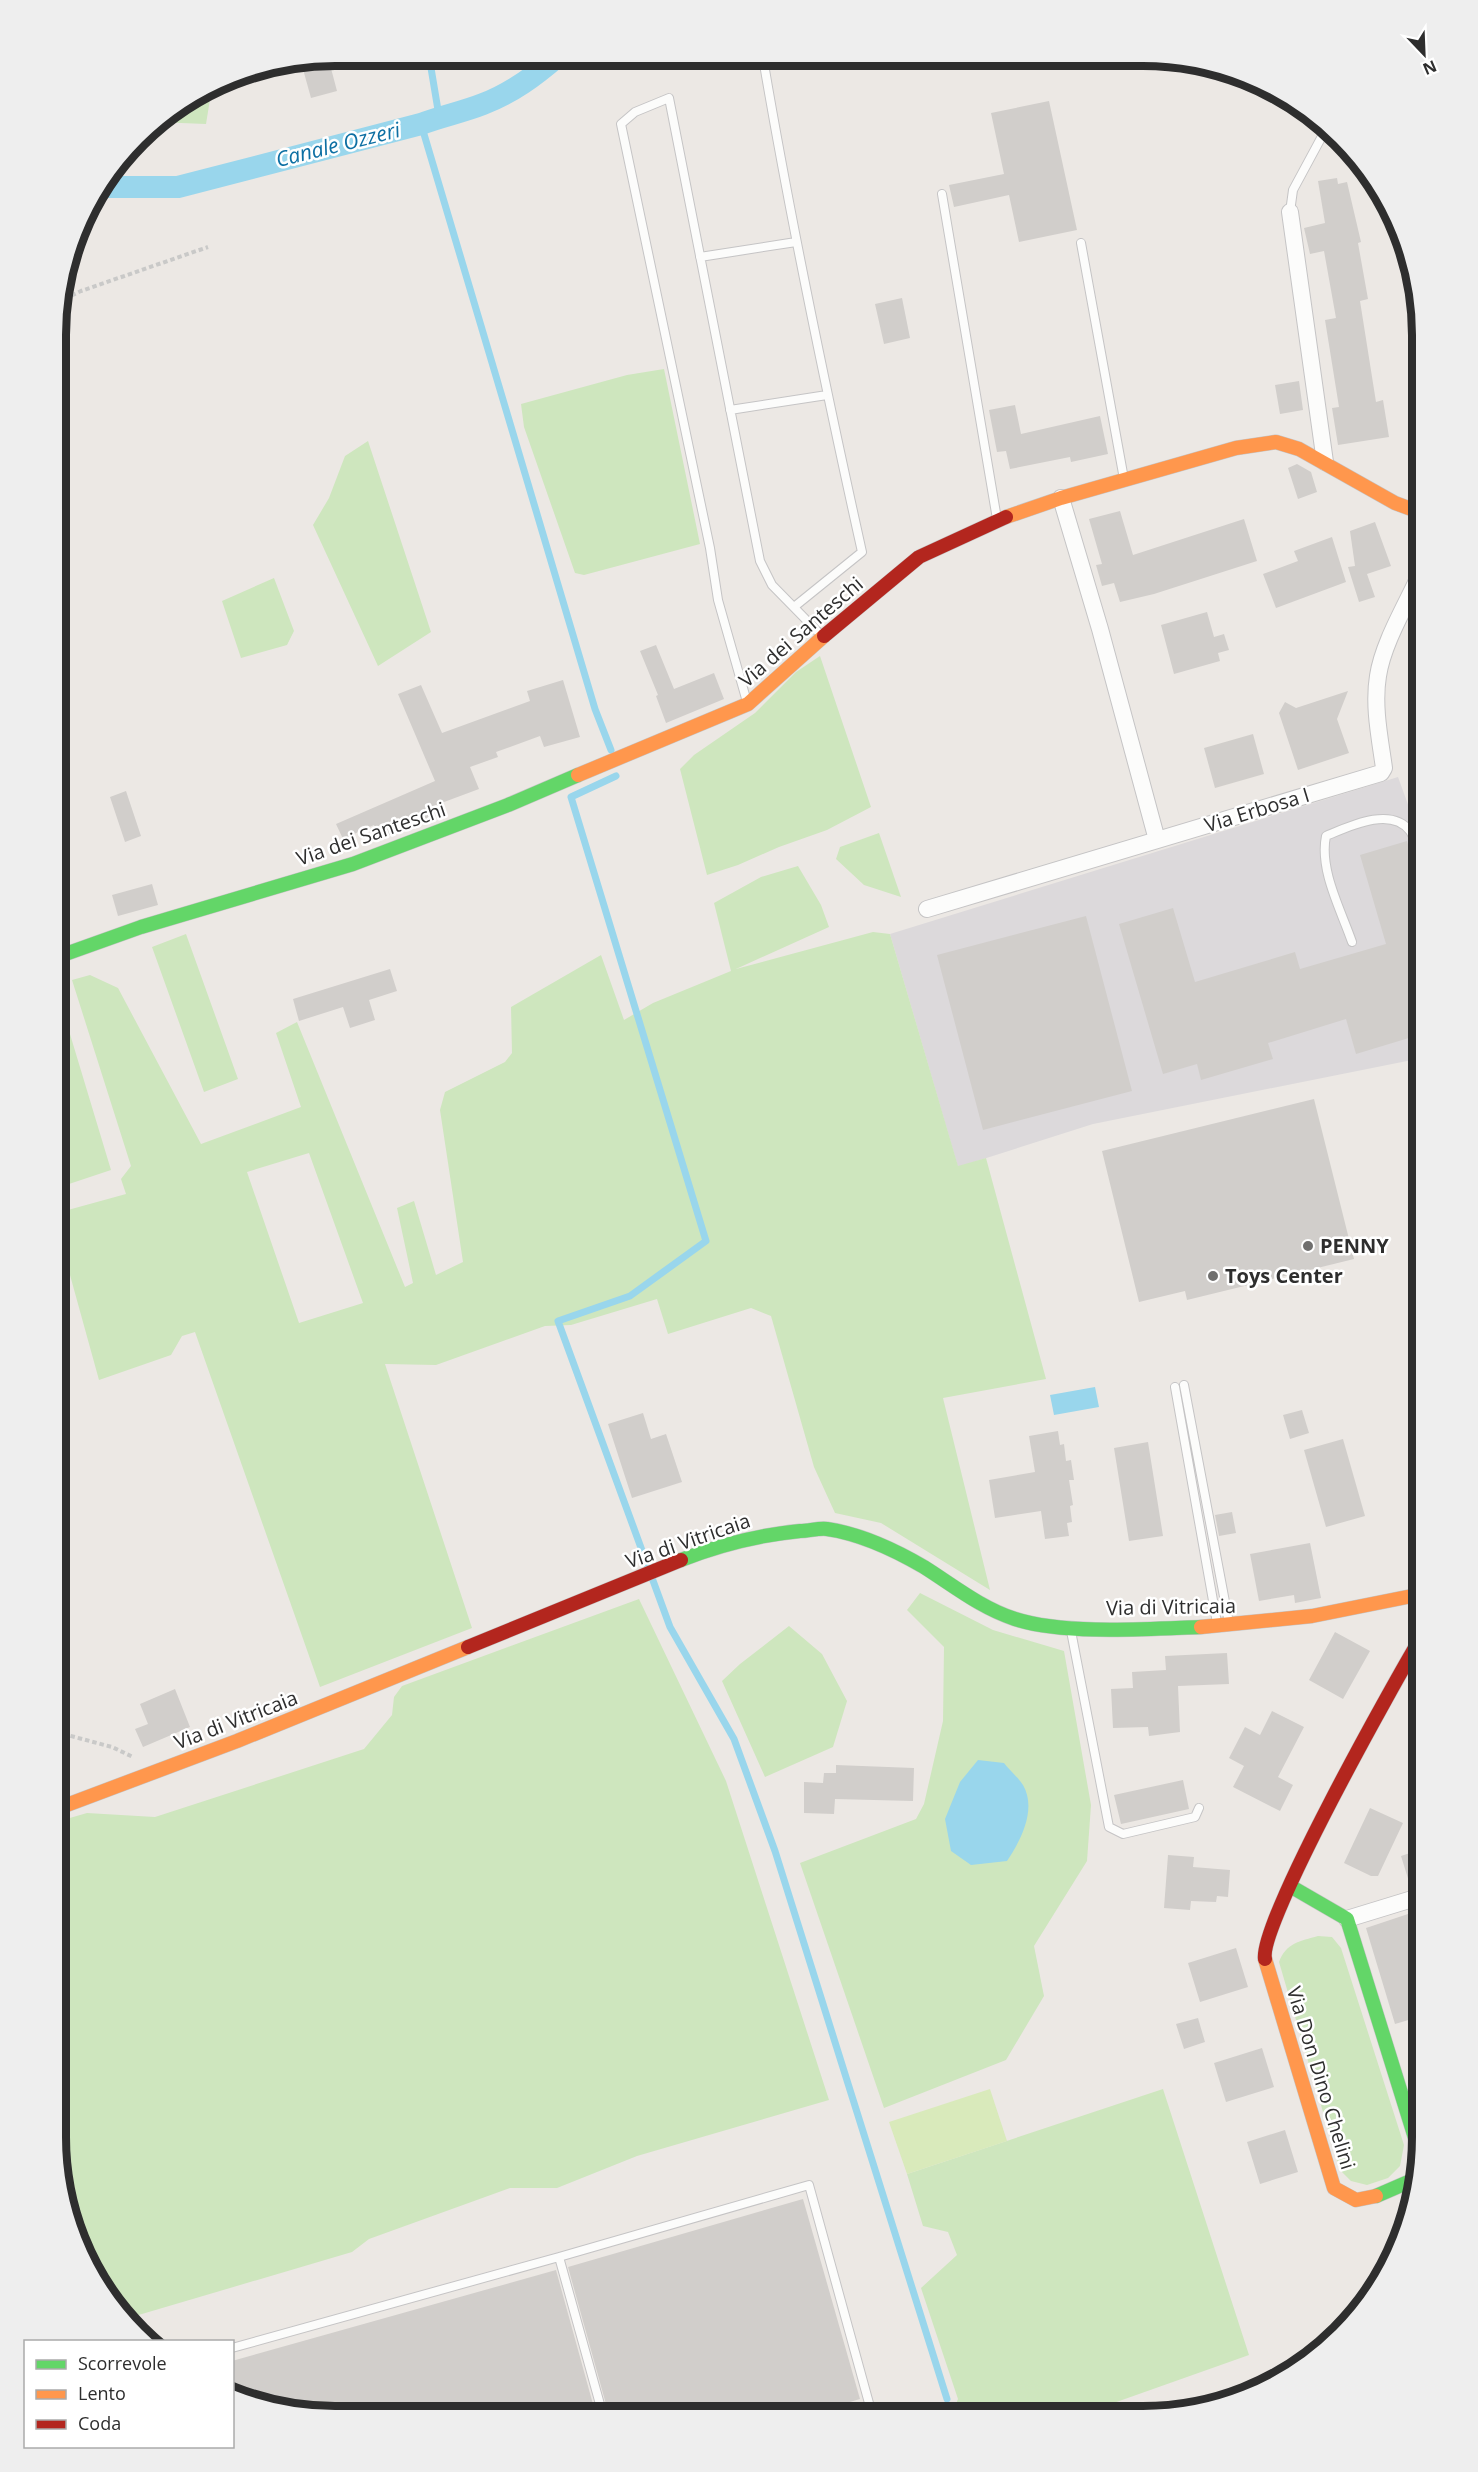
<svg xmlns="http://www.w3.org/2000/svg" width="1478" height="2472" viewBox="0 0 1478 2472" font-family="'Open Sans',sans-serif">
<rect width="100%" height="100%" fill="#ece8e4"/>
<!-- industrial -->
<path fill="#dcd9db" d="M1398,777L1422,843V1058L1093,1124L958,1167L890,934Z"/>
<!-- green -->
<path fill="#cee6be" fill-rule="evenodd" d="M212,87L206,124L156,122Z
M664,369L700,544L584,575L575,573L524,427L521,404L627,375Z
M368,441L431,632L378,666L313,525L329,498L345,456Z
M274,578L294,631L287,645L241,658L222,601Z
M820,656L871,807L827,830L779,847L738,865L707,875L680,769L694,755L755,713L796,672Z
M879,833L901,897L864,885L836,859L840,847Z
M798,866L821,905L829,927L736,969L873,932L890,934L958,1166L986,1158L1046,1379L943,1398L990,1590L881,1523L835,1513L814,1467L771,1316L751,1308L668,1334L657,1299L571,1325L545,1326L436,1365L385,1364L472,1628L320,1687L195,1332L182,1336L171,1355L99,1380L57,1228V1213L126,1194L121,1179L131,1166L72,980L90,975L118,988L201,1144L301,1107L276,1033L297,1022L405,1287L413,1283L397,1208L414,1201L436,1275L463,1262L440,1110L445,1092L505,1062L512,1053L511,1007L601,955L624,1020L653,1003L731,971L714,903L761,877ZM309,1153L363,1303L299,1323L247,1172Z
M186,934L238,1079L204,1092L152,947Z
M57,991L111,1170L57,1188Z
M920,1593L993,1630L1064,1651L1091,1805L1087,1861L1034,1946L1044,1996L1006,2060L884,2108L800,1863L916,1819L924,1804L943,1721L944,1647L907,1610Z
M639,1599L726,1781L829,2100L637,2156L557,2188H510L369,2239L352,2252L125,2319L113,2307L77,2244L56,2137V1822L87,1813L155,1817L364,1749L392,1715L394,1697L402,1686Z
M789,1626L822,1654L847,1701L833,1747L765,1777L722,1681L740,1664Z
M1318,1936L1332,1937L1341,1948L1404,2145L1400,2166L1388,2178L1367,2185L1351,2181L1340,2170L1279,1962C1286,1943 1300,1941 1318,1936Z
M1163,2089L1249,2355L1077,2416H951L958,2399L921,2288L957,2255L948,2232L923,2226L907,2174Z"/>
<!-- pitch -->
<path fill="#d9eabb" d="M990,2089L1007,2141L907,2174L889,2122Z"/>
<!-- water -->
<path fill="#99d6ec" d="M1095,1387L1099,1407L1054,1415L1050,1395Z
M978,1760L1004,1763C1009,1770 1018,1777 1023,1785C1037,1809 1021,1840 1007,1861L971,1865L951,1851L945,1819L960,1782Z"/>
<g fill="none" stroke-linecap="round" stroke-linejoin="round">
<!-- stream -->
<path stroke="#99d6ec" stroke-width="7" d="M429,56L439,116
M421,124L595,709L611,750
M616,776L571,797L706,1241L630,1296L558,1321L670,1627L734,1739L775,1851L947,2399"/>
<!-- canal -->
<path stroke="#99d6ec" stroke-width="22" d="M103,187H178L421,124C442,116 463,112 483,104C512,93 535,76 558,56"/>
</g>
<!-- building -->
<path fill="#d1cecb" d="M328,57L337,91L311,98L301,62Z
M1049,101L1077,230L1019,242L1009,195L954,207L949,185L1004,174L991,113Z
M1337,178L1338,184L1347,182L1361,242L1358,243L1368,299L1360,301L1376,402L1383,400L1389,437L1338,445L1332,408L1339,407L1325,320L1336,318L1324,251L1310,254L1304,228L1325,223L1318,181Z
M902,298L910,338L884,344L875,304Z
M1299,381L1303,410L1280,414L1275,385Z
M1015,405L1021,434L1100,416L1108,454L1071,462L1070,457L1010,469L1006,451L997,452L989,410Z
M1297,464L1311,472L1317,492L1298,499L1288,468Z
M1120,511L1133,555L1244,519L1257,561L1154,594L1120,602L1114,583L1102,586L1096,565L1102,564L1089,519Z
M1375,522L1391,566L1367,574L1375,597L1359,602L1348,567L1355,566L1350,531Z
M1332,537L1346,582L1276,608L1263,574L1298,561L1294,551Z
M1207,612L1214,637L1224,634L1229,650L1218,653L1220,661L1174,674L1161,625Z
M656,645L674,689L714,673L724,699L666,723L656,696L658,695L640,651Z
M563,680L580,737L544,747L540,736L496,752L498,757L470,767L479,789L428,808L433,818L379,839L374,825L343,839L336,824L435,781L398,694L421,685L442,733L530,701L527,691Z
M1348,691L1337,719L1349,753L1298,770L1279,713L1285,702L1296,708Z
M1253,734L1264,774L1215,788L1204,748Z
M126,791L141,836L125,842L110,797Z
M1407,841L1422,893V1034L1356,1054L1346,1019L1268,1043L1273,1059L1201,1080L1197,1064L1163,1074L1119,924L1173,908L1195,982L1295,952L1300,969L1386,944L1360,855Z
M152,884L158,905L118,916L112,895Z
M1086,916L1132,1091L983,1130L937,955Z
M390,969L397,991L369,1000L375,1020L350,1028L343,1007L299,1021L293,999Z
M1314,1099L1354,1259L1187,1300L1185,1291L1139,1302L1102,1151Z
M1302,1410L1309,1433L1290,1439L1283,1415Z
M643,1413L651,1439L666,1434L682,1482L632,1498L608,1424Z
M1058,1431L1060,1445L1064,1444L1066,1461L1071,1460L1074,1480H1069L1073,1505L1070,1506L1072,1522L1067,1523L1069,1536L1045,1539L1041,1511L995,1518L989,1480L1035,1472L1029,1436Z
M1343,1439L1365,1516L1326,1527L1304,1450Z
M1148,1442L1163,1536L1129,1541L1114,1448Z
M1232,1512L1236,1533L1219,1536L1215,1515Z
M1310,1543L1321,1598L1295,1603L1294,1595L1259,1601L1250,1554Z
M1335,1632L1370,1651L1343,1699L1309,1680Z
M1227,1653L1229,1684L1178,1686L1180,1732L1149,1736L1148,1727L1113,1728L1111,1689L1133,1688L1132,1672L1166,1670L1165,1656Z
M175,1689L190,1727L143,1747L135,1729L148,1724L140,1704Z
M1272,1711L1304,1727L1278,1777L1293,1785L1280,1811L1233,1787L1244,1766L1229,1758L1245,1727L1260,1735Z
M836,1765L914,1768L913,1801L835,1799L834,1814L804,1813V1782L823,1783L824,1773H836Z
M1183,1780L1189,1809L1121,1824L1114,1795Z
M1370,1808L1403,1823L1378,1876H1371L1344,1863Z
M1422,1849V1886L1411,1888L1401,1856Z
M1168,1855L1194,1857L1193,1867L1230,1870L1228,1897L1217,1896L1216,1902L1191,1901L1190,1910L1164,1908Z
M1422,1907V2016L1395,2024L1366,1928L1420,1910L1417,1908Z
M1236,1948L1248,1987L1200,2002L1188,1963Z
M1198,2018L1205,2042L1184,2049L1176,2024Z
M1262,2048L1274,2087L1226,2102L1214,2063Z
M1285,2130L1298,2172L1260,2184L1247,2142Z
M803,2199L860,2399L802,2416L609,2415L568,2267Z
M556,2270L596,2415L299,2414L232,2396V2361Z"/>
<g fill="none" stroke-linecap="round" stroke-linejoin="round">
<!-- lane casing -->
<g stroke="#c5c4c5" stroke-width="10">
<path id="lane" d="M764,64C792,228 826,390 862,552L794,607
M942,194L997,519
M1290,212L1293,190L1327,127
M1081,243L1124,479
M700,257L796,242
M730,410L827,395
M747,702L718,600L710,548L621,124L635,112L669,98L760,561L772,585L823,637
M1352,942C1341,910 1319,870 1326,836C1350,826 1391,806 1410,831C1416,840 1419,853 1422,863
M1184,1385L1229,1623
M1175,1387L1217,1623
M1071,1631L1109,1827L1123,1834L1195,1817L1199,1808
M559,2257L809,2185L872,2414L868,2416
M232,2348L559,2257L603,2415"/>
</g>
<!-- street casing -->
<g stroke="#c5c4c5" stroke-width="18">
<path id="street" d="M1290,212L1325,462
M1061,498L1100,629L1157,840
M927,909L1381,773L1384,768C1380,739 1373,706 1378,676C1383,642 1408,602 1422,570
M1347,1919L1422,1896"/>
</g>
<!-- fast casing -->
<g stroke="#c5c4c5" stroke-width="15">
<path id="fast" d="M57,957L141,927L353,864L508,805L578,775
M681,1560C719,1545 760,1535 800,1531C809,1531 818,1528 827,1529C862,1534 895,1550 924,1567C954,1586 981,1608 1015,1619C1065,1635 1148,1629 1201,1627
M1290,1886L1347,1919L1416,2141L1417,2157L1413,2180L1376,2196"/>
</g>
<!-- slow casing -->
<g stroke="#c5c4c5" stroke-width="15">
<path id="slow" d="M1006,517L1061,498L1236,448L1276,442L1299,449L1395,503L1422,513
M578,775L748,704L824,636
M1201,1627L1312,1616L1422,1594
M56,1809L237,1741L468,1647
M1265,1959L1334,2188L1356,2200L1376,2196"/>
</g>
<!-- jam casing -->
<g stroke="#c5c4c5" stroke-width="15">
<path id="jam" d="M824,636L919,557L1006,517
M468,1647L681,1560
M1265,1959C1258,1925 1396,1679 1422,1636"/>
</g>
<!-- path -->
<path stroke="#c9c9c8" stroke-width="4" stroke-dasharray="4.5 3" stroke-linecap="butt" d="M58,302L81,291L208,247
M56,1732L112,1747L133,1757"/>
<!-- lane -->
<use href="#lane" stroke="#fcfcfb" stroke-width="8"/>
<!-- street -->
<use href="#street" stroke="#fcfcfb" stroke-width="16"/>
<!-- fast -->
<use href="#fast" stroke="#63d668" stroke-width="14"/>
<!-- slow -->
<use href="#slow" stroke="#ff974d" stroke-width="14"/>
<!-- jam -->
<use href="#jam" stroke="#b3261e" stroke-width="14"/>
</g>
<!-- markers -->
<g fill="#706f6e" stroke="#fff" stroke-width="2">
<circle cx="1308" cy="1246" r="6"/>
<circle cx="1213" cy="1276" r="6"/>
</g>
<g text-anchor="middle" stroke-width="5" stroke-linejoin="round" paint-order="stroke">
<!-- street labels -->
<g font-size="20" fill="#2e2e2e" stroke="#fff">
<text transform="translate(801 632) rotate(-41)" y="7">Via dei Santeschi</text>
<text transform="translate(1257 810) rotate(-17)" y="7">Via Erbosa I</text>
<text transform="translate(371 834) rotate(-19)" y="7">Via dei Santeschi</text>
<text transform="translate(688 1541) rotate(-19)" y="7">Via di Vitricaia</text>
<text transform="translate(1171 1607) rotate(-1)" y="7">Via di Vitricaia</text>
<text transform="translate(236 1720) rotate(-21)" y="7">Via di Vitricaia</text>
<text transform="translate(1321 2078) rotate(73)" y="7">Via Don Dino Chelini</text>
</g>
<!-- poi labels -->
<g font-size="20" font-weight="bold" fill="#2e2e2e" stroke="#fff" text-anchor="start">
<text x="1320" y="1253">PENNY</text>
<text x="1225" y="1283">Toys Center</text>
</g>
<!-- water labels -->
<g font-size="21" font-style="italic" fill="#0d6fa3" stroke="#fff">
<text transform="translate(338 145) rotate(-14)" y="7">Canale Ozzeri</text>
</g>
</g>
<!-- crop -->
<path d="M0 0H1478V2472H0ZM335 66H1143A269 269 0 0 1 1412 335V2137A269 269 0 0 1 1143 2406H335A269 269 0 0 1 66 2137V335A269 269 0 0 1 335 66Z" fill="#eee" fill-rule="evenodd"/>
<path fill="none" stroke="#2e2e2e" stroke-width="8" d="M335 66H1143A269 269 0 0 1 1412 335V2137A269 269 0 0 1 1143 2406H335A269 269 0 0 1 66 2137V335A269 269 0 0 1 335 66Z"/>
<!-- legend -->
<rect x="24" y="2340" width="210" height="108" fill="#ffffff" stroke="#ababab" stroke-width="1.5"/>
<rect x="36" y="2360" width="30" height="9" fill="#63d668" stroke="#ababab" stroke-width="1.5"/>
<text x="78" y="2370" font-size="18" fill="#2e2e2e">Scorrevole</text>
<rect x="36" y="2390" width="30" height="9" fill="#ff974d" stroke="#ababab" stroke-width="1.5"/>
<text x="78" y="2400" font-size="18" fill="#2e2e2e">Lento</text>
<rect x="36" y="2420" width="30" height="9" fill="#b3261e" stroke="#ababab" stroke-width="1.5"/>
<text x="78" y="2430" font-size="18" fill="#2e2e2e">Coda</text>
<!-- north arrow -->
<g transform="translate(1424 54) rotate(157)" stroke="#ffffff" stroke-width="4.5" paint-order="stroke">
<path d="M0-4.5L10 22L0 15L-10 22Z" fill="#2e2e2e"/>
<text y="-9" font-size="16" font-weight="bold" text-anchor="middle" fill="#2e2e2e">N</text>
</g>
</svg>
